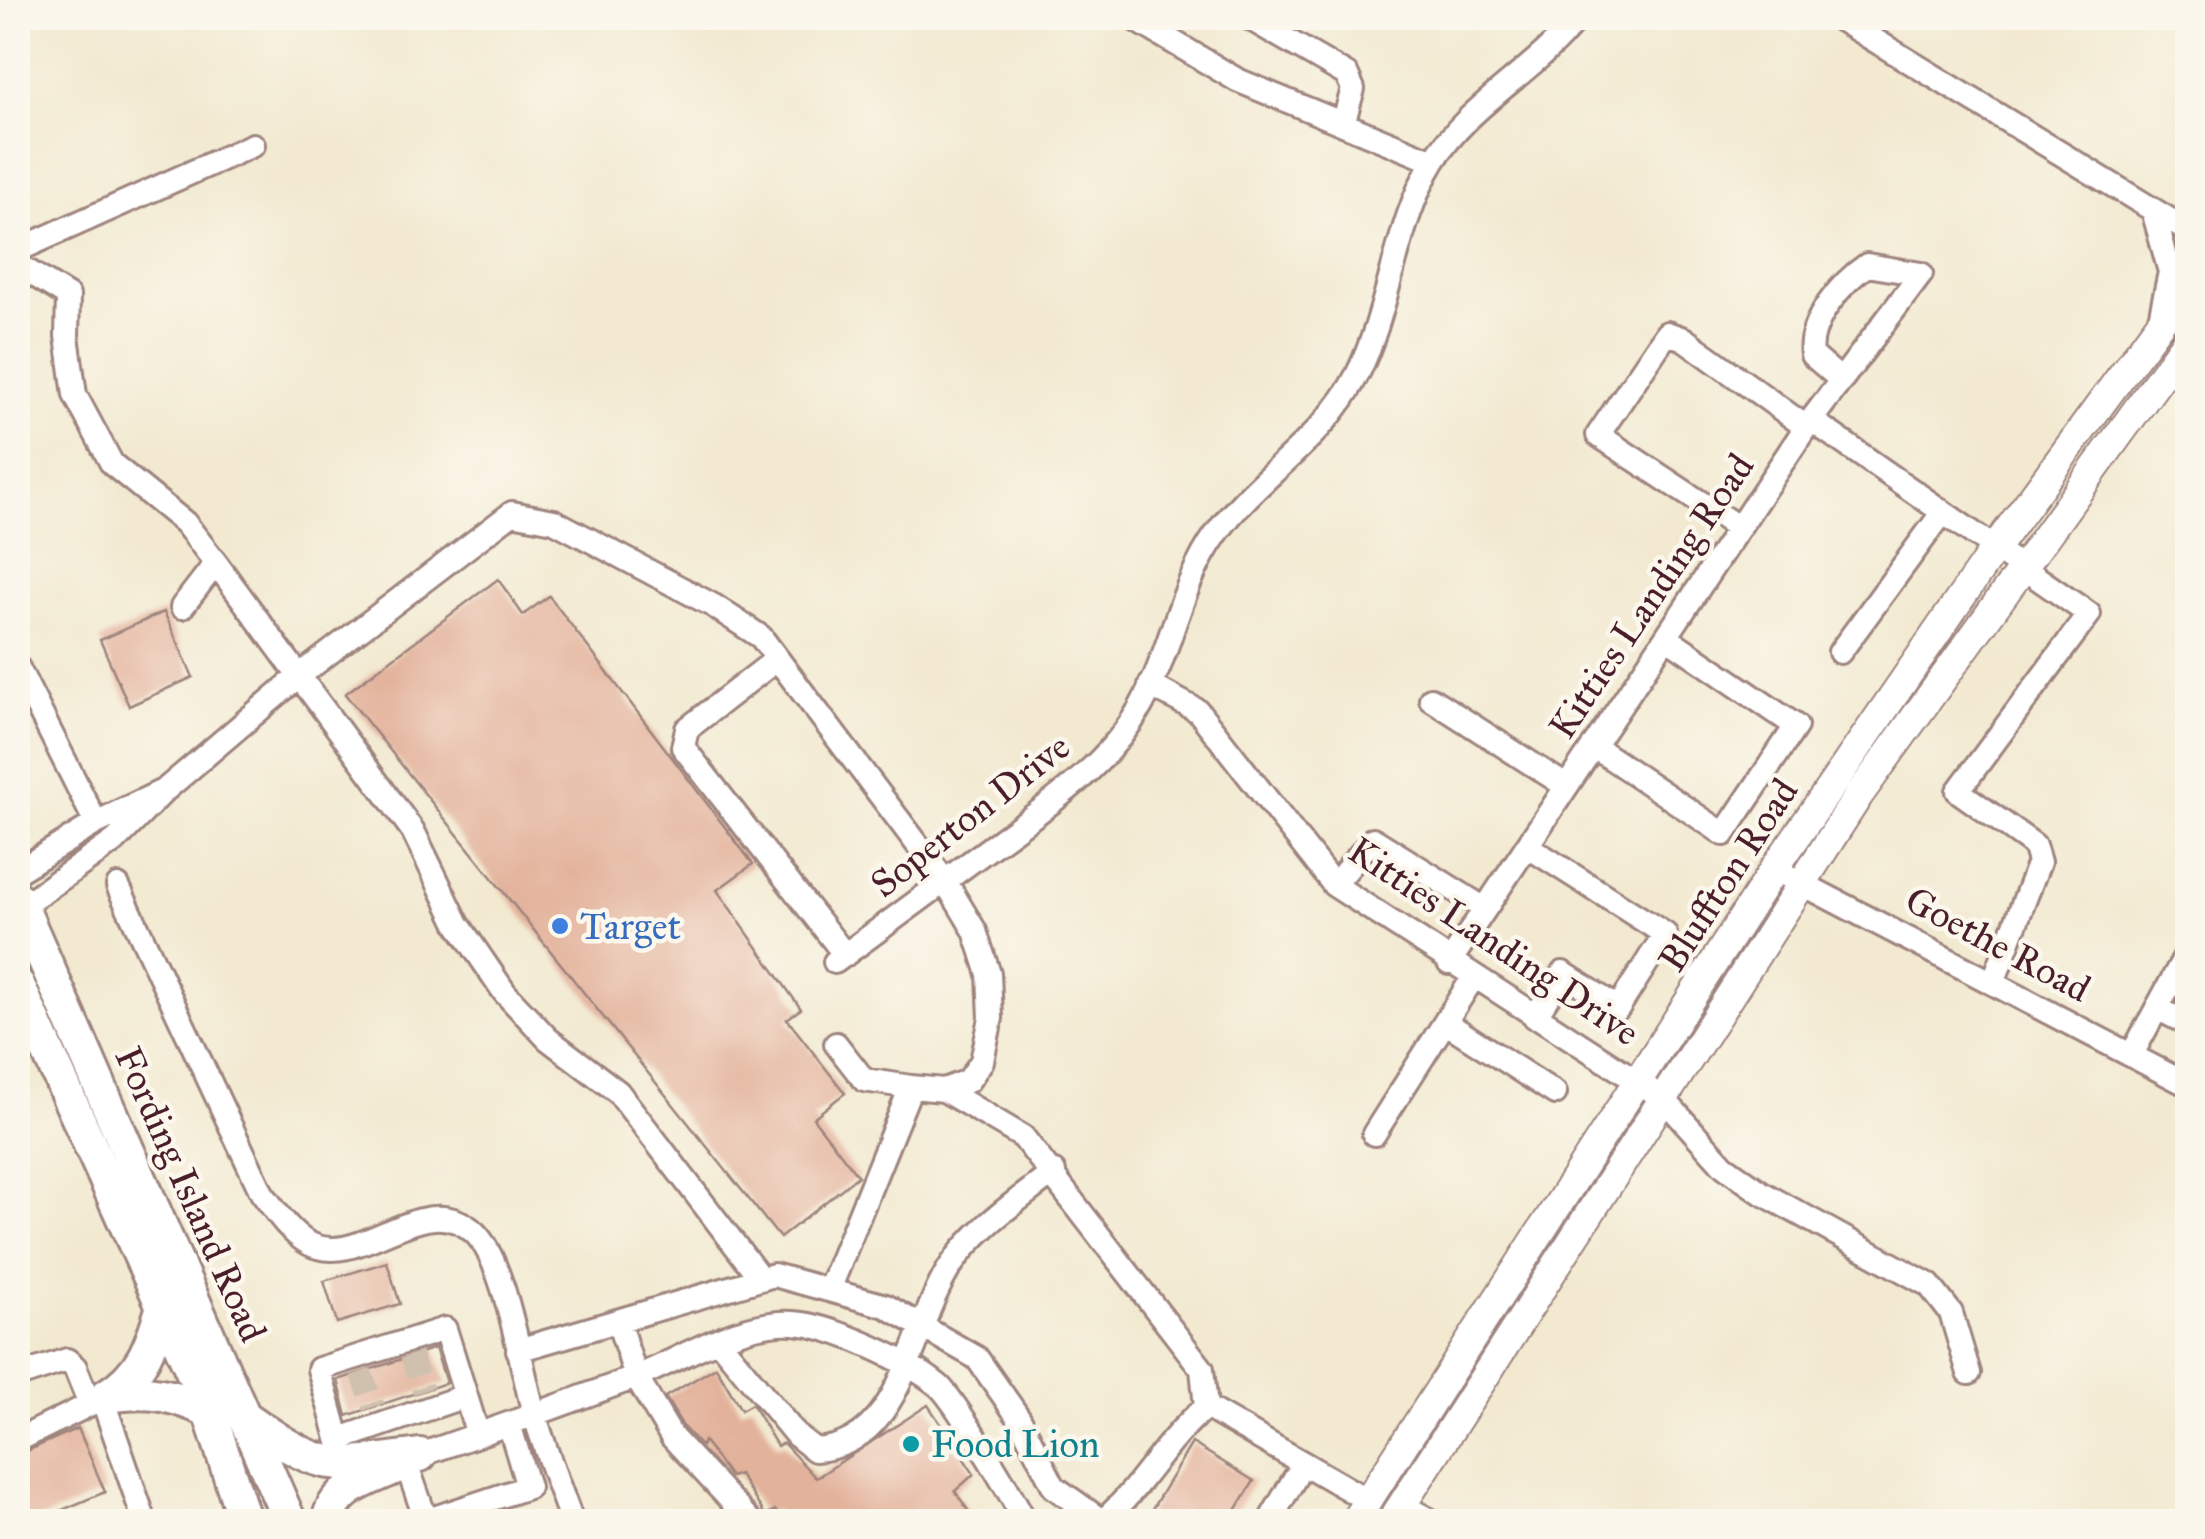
<svg xmlns="http://www.w3.org/2000/svg" width="2205" height="1539" viewBox="0 0 2205 1539" font-family="'IM FELL Great Primer',serif">
<rect width="100%" height="100%" fill="#fbf7ec"/>
<filter id="ink" filterUnits="userSpaceOnUse"><feTurbulence type="fractalNoise" baseFrequency=".01" numOctaves="2"/><feDisplacementMap in="SourceGraphic" scale="20" xChannelSelector="R" yChannelSelector="G"/><feConvolveMatrix kernelMatrix="1 2 1 2 8 2 1 2 1" color-interpolation-filters="sRGB"/></filter>
<filter id="wash" filterUnits="userSpaceOnUse"><feTurbulence type="fractalNoise" baseFrequency=".0048" numOctaves="4" result="noise"/><feDisplacementMap in="SourceGraphic" scale="40" xChannelSelector="R" yChannelSelector="G"/><feGaussianBlur stdDeviation="2.25" result="paint"/><feColorMatrix in="noise" values="0 0 0 0 0 0 0 0 0 0 0 0 0 0 0 0 0 1.4 0 .05"/><feComposite in="paint" operator="in"/></filter>
<g filter="url(#wash)">
<rect width="100%" height="100%" fill="#f2e9d0"/>
<g id="blocks">
<!-- building -->
<path fill="#e3b29b" d="M498,579L523,615L549,596L753,864L717,890L801,1009L787,1019L845,1093L813,1118L858,1176L780,1238L345,694Z
M164,612L193,677L129,706L100,640Z
M387,1262L400,1304L337,1323L324,1281Z
M435,1348L446,1383L347,1416L338,1380Z
M716,1367L741,1410L752,1404L777,1446L783,1443L816,1478L928,1405L974,1474L955,1491L976,1522H783L775,1510L765,1515L739,1474L730,1477L704,1441L701,1446L684,1428L665,1397Z
M78,1428L105,1492L34,1522H18V1455Z
M1192,1443L1254,1481L1229,1522H1144Z"/>
</g>
</g>
<g filter="url(#ink)">
<use href="#blocks" fill-opacity="0" stroke="#9e847e" stroke-width="2.5"/>
<g fill="none" stroke-linecap="round" stroke-linejoin="round">
<!-- minor-tunnel -->
<path stroke="#d0c1af" stroke-width="22" stroke-dasharray="22 11" stroke-linecap="butt" d="M411,1355L423,1391
M361,1372L374,1407"/>
<!-- minor casing -->
<g stroke="#9e847e" stroke-width="28">
<path id="minor" d="M1133,18L1237,80L1433,161
M1249,18L1347,75L1353,89L1343,124
M1541,18L1565,33
M1838,18L2188,231
M2153,210L2170,272L2160,319
M18,250L253,145
M18,265L68,296L67,336L75,395L112,464L185,523L216,563L413,831L458,924L505,993L548,1039L618,1092L761,1279
M1811,420L2089,614L1958,791L2034,845L2039,862L1994,980
M1739,528L1598,435L1667,333L1684,339L1806,427
M182,607L216,563
M1840,652L1943,512
M777,659L687,729L683,747L845,955
M18,668L96,823
M1150,685L1198,711L1334,885L1663,1098L1724,1166L1762,1193L1929,1285L1951,1313L1969,1373
M1431,699L1566,786
M1593,746L1724,834L1796,726L1666,637
M165,790L299,676L512,513L554,521L714,606L761,637L945,881L975,931L989,974L991,1018L982,1061L968,1081L944,1090L911,1087L829,1290
M1527,846L1665,934L1618,1008L1563,973L1535,1017
M1774,869L2188,1085
M18,871L96,823L165,790L116,840L18,909
M1334,885L1373,839L1485,909
M118,886L262,1193C275,1210 289,1232 308,1243C361,1272 423,1184 475,1233C506,1263 521,1369 534,1413C545,1450 559,1486 572,1522
M835,962C886,925 936,887 987,850C1042,809 1107,768 1141,706C1171,652 1180,583 1217,533C1258,475 1324,440 1357,375C1391,308 1394,226 1433,162C1468,104 1536,71 1577,18
M1449,963L1806,427L1921,274L1867,265C1842,282 1807,322 1812,355L1841,380
M2157,1008L2188,1024
M1445,1022L1555,1093
M836,1044L864,1080L911,1087
M2132,1054L2188,951
M944,1090L1023,1137L1202,1369L1206,1407L1367,1500
M1374,1134L1473,978
M618,1321L636,1377L672,1437L751,1522
M719,1341L796,1435L815,1450C905,1445 910,1325 952,1264C977,1227 1019,1200 1054,1172
M518,1350L774,1275L886,1306L977,1358L1019,1418L1054,1487L1103,1522
M18,1376L67,1360L75,1367L90,1404
M102,1398L145,1522
M340,1439L465,1396
M18,1440L103,1398
M420,1455C492,1430 564,1404 636,1377C684,1358 740,1320 793,1323C832,1325 909,1361 939,1386C954,1399 1015,1500 1025,1522
M404,1457L426,1520
M345,1464L319,1369L445,1329L478,1435
M1402,1505L1433,1522
M1103,1521C1143,1486 1165,1440 1206,1407
M422,1522L528,1487L509,1424
M1269,1522L1303,1464"/>
</g>
<!-- major casing -->
<g stroke="#9e847e" stroke-width="32">
<path id="major" d="M1354,1522L1774,869L1995,548L2188,285
M1391,1522L1859,795L2188,339"/>
</g>
<!-- highway casing -->
<g stroke="#9e847e" stroke-width="38">
<path id="highway" d="M18,899L290,1522
M18,985L206,1402L245,1522
M106,1396C142,1374 151,1346 163,1306
M106,1396C150,1390 168,1393 209,1411
M245,1417C325,1473 325,1467 420,1455
M328,1522C334,1488 366,1481 394,1468"/>
</g>
<!-- minor -->
<use href="#minor" stroke="#fff" stroke-width="22"/>
<!-- major -->
<use href="#major" stroke="#fff" stroke-width="28"/>
<!-- highway -->
<use href="#highway" stroke="#fff" stroke-width="32"/>
</g>
</g>
<!-- markers -->
<circle fill="#3f7fe0" stroke="#fbf7ec" stroke-width="4" cx="560" cy="926" r="10"/>
<circle fill="#0f9aa8" stroke="#fbf7ec" stroke-width="4" cx="911" cy="1444" r="10"/>
<g text-anchor="middle" stroke-width="9" stroke-linejoin="round" paint-order="stroke">
<!-- street labels -->
<g font-size="38" fill="#4a1f2b" stroke="#fbf7ec">
<text transform="translate(1651 596) rotate(-56)" y="13">Kitties Landing Road</text>
<text transform="translate(970 815) rotate(-38)" y="13">Soperton Drive</text>
<text transform="translate(1728 875) rotate(-57)" y="13">Bluffton Road</text>
<text transform="translate(1494 941) rotate(34)" y="13">Kitties Landing Drive</text>
<text transform="translate(1998 944) rotate(28)" y="13">Goethe Road</text>
<text transform="translate(191 1194) rotate(66)" y="13">Fording Island Road</text>
</g>
<!-- shop labels -->
<g font-size="38" fill="#366cbe" stroke="#fbf7ec" text-anchor="start">
<text x="580" y="939">Target</text>
</g>
<!-- culture labels -->
<g font-size="38" fill="#0d838f" stroke="#fbf7ec" text-anchor="start">
<text x="931" y="1457">Food Lion</text>
</g>
</g>
<!-- margin -->
<rect width="2205" height="1539" fill="none" stroke="#fbf7ec" stroke-width="60"/>
</svg>
